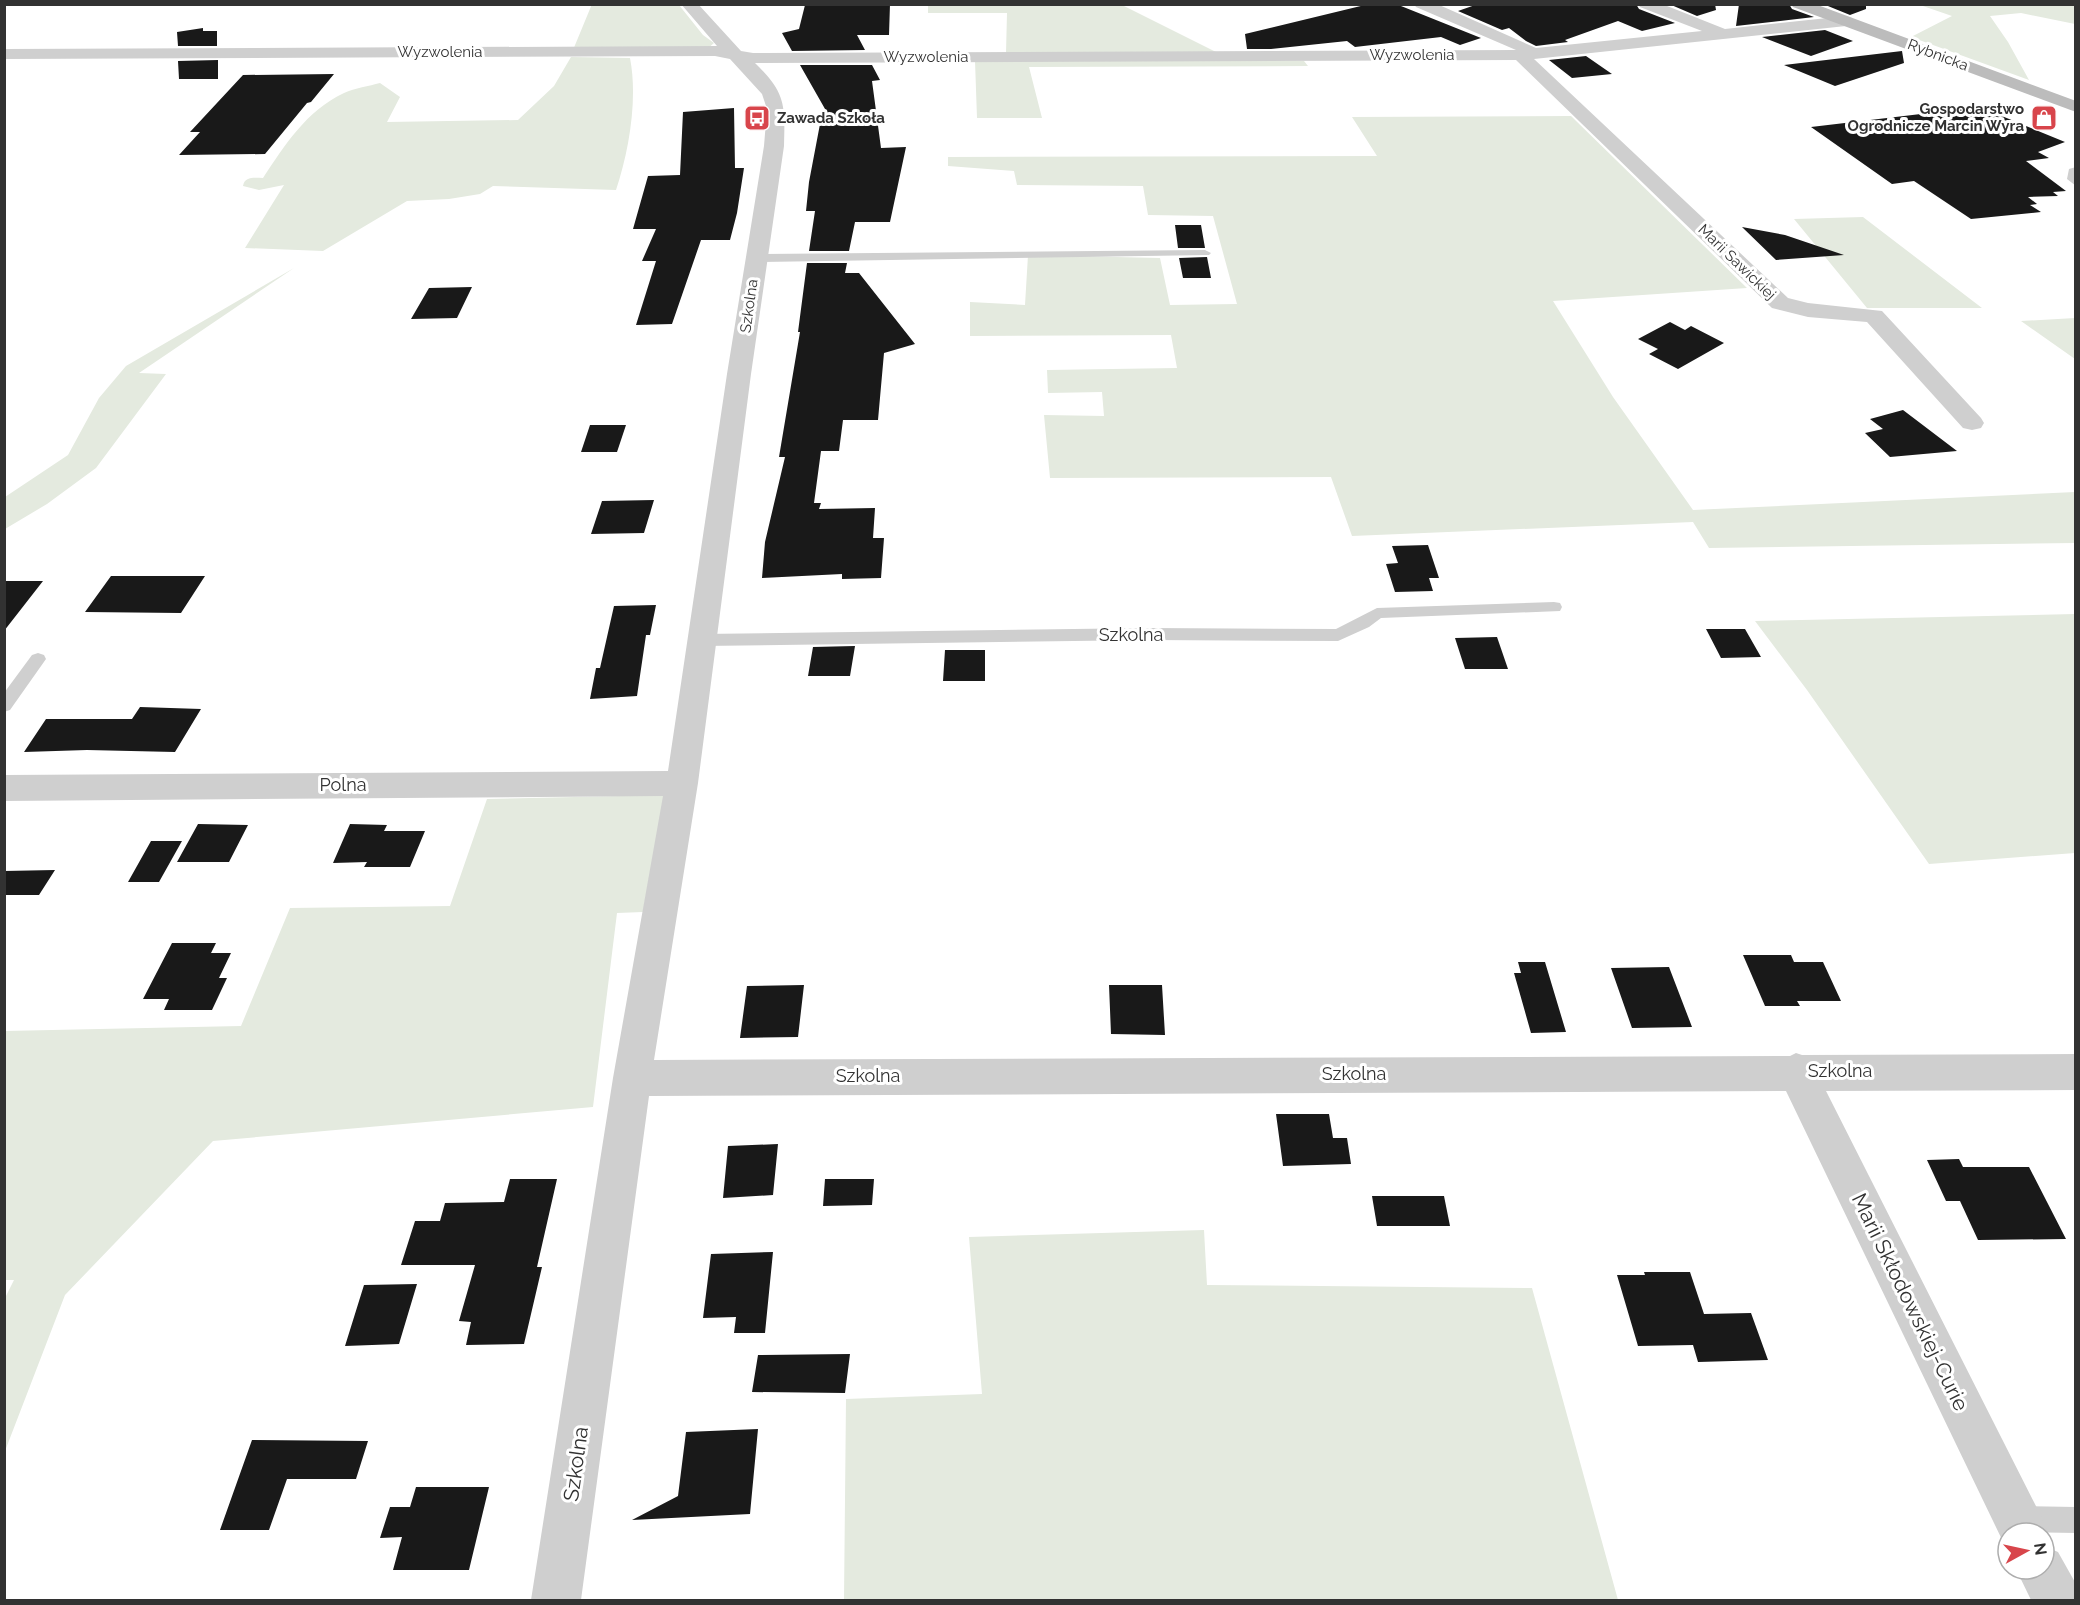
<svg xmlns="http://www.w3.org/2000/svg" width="2080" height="1605" viewBox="0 0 2080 1605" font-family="Raleway,sans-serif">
<rect width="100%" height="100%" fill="#fff"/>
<!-- green -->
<path fill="#e4eadf" d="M592,4L679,5L703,35L714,43L707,49L573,50Z
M928,4L1122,5L1216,52L1006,53L1007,13H928Z
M1920,5H2075V24L2021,13L1990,16L2008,42L2029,80L1911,37L1952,16Z
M571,57L630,58C638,99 629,151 616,190L493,186L480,194L449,199L407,201L323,251L245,248L284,185L259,190L243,186C245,176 254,178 263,178C285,145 306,111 344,93C355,88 369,86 380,83L400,97L387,122L518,120L554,86Z
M975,61H1304L1308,66L1029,67L1042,118H977Z
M1571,116L1747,288L1553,301L1613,397L1693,510L2075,492V543L1709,548L1693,522L1352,536L1331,477L1050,478L1044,415L1104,416L1102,392L1048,393L1047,370L1177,368L1171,335L970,336V302L1025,305L1028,255L1160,258L1170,305L1237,304L1213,216L1148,215L1143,186L1017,185L1014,171L948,166V157L1377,156L1352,117Z
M1863,217L1982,308H1867L1794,219Z
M294,268L139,373L166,374L96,468L47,504L5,529V497L68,455L99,398L126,366Z
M2075,318V359L2021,321Z
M2075,614V853L1929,864L1807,690L1755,621Z
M664,795L643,912L617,913L593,1107L213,1141L65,1295L5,1451V1298L14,1280H4L5,1031L241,1026L290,908L450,906L487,799Z
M1204,1230L1207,1285L1532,1288L1618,1600H844L846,1399L982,1394L969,1237Z"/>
<!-- building -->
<path fill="#191919" d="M890,4L889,35H857L865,50L792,51L782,33L799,29L805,5Z
M1369,4H1396L1481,38L1460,45L1441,37L1355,47L1347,41L1271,49H1247L1245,34Z
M1478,4H1636L1639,9L1675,23L1642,31L1618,21L1565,40L1568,42L1536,46L1526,41L1509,28L1502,30L1458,11Z
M1669,4H1715L1716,10L1697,16Z
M1739,4H1789L1792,9L1814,17L1736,26Z
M1823,4H1866V9L1850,15Z
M203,28V31H217V46H178L177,32Z
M1825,30L1853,41L1811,56L1762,37Z
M1902,51L1904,63L1835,86L1784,65Z
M1586,56L1612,74L1572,78L1549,60Z
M218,60V79H179L178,61Z
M800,65H872L880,80L872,81L881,148L906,147L890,222H855L849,251H809L815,211H806L809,182L820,124L833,123Z
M334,74L311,102L307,103L265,154L179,155L200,132H190L243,75Z
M1975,105L2065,142L2038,152L2049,158L2026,161L2066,191L2053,192L2058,196L2028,197L2037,204L2030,205L2041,212L1971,219L1914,181L1892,184L1811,127L1963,109Z
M734,108L735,168H744L737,213L730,240H701L672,324L636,325L656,261H642L656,229H633L648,176L680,175L683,112Z
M1175,225H1201L1205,248H1178Z
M1742,227L1785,235L1844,255L1776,260Z
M1207,257L1211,278H1183L1179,258Z
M807,263H847L845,273H859L915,344L884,353L878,420H843L839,451H821L814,503H821L819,509L875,508L873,538H884L881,578L842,579V574L762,578L765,542L785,457H779L800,332H798Z
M472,287L457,318L411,319L429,288Z
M1670,322L1685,330L1691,326L1724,343L1678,369L1649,354L1658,349L1638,339Z
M1903,410L1957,451L1890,457L1865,433L1883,429L1870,419Z
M590,425H626L617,452H581Z
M654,500L644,533L591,534L602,501Z
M1428,545L1439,578H1429L1433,591L1395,592L1386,564L1398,563L1392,546Z
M111,576H205L181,613L85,612Z
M4,581H43L4,631Z
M656,605L650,635H646L637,696L590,699L596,668H600L614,606Z
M1706,629H1745L1761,657L1721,658Z
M1497,637L1508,669H1465L1455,638Z
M855,646L850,676H808L813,647Z
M945,650H985V681H943Z
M140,707L201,709L175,752L87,750L24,752L46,719H132Z
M198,824L248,825L229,862H177Z
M350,824L387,825L384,831H425L410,867H364L367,862L333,863Z
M151,841H182L159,882H128Z
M55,870L39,895H4V871Z
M172,943H216L211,953H231L219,978H227L212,1010H164L169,999H143Z
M1743,955H1791L1794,962H1823L1841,1001H1797L1800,1006H1765Z
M1518,962H1545L1566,1032L1531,1033L1514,973H1521Z
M1669,967L1692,1027L1632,1028L1611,968Z
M804,985L798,1037L740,1038L747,986Z
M1109,985H1162L1165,1035L1111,1034Z
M1276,1114H1329L1333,1138H1347L1351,1164L1283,1166Z
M778,1144L773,1195L723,1198L728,1146Z
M1959,1159L1963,1167H2029L2066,1239L1978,1240L1960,1201H1946L1927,1160Z
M510,1179H557L537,1267H542L524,1344L466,1345L471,1322L459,1321L475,1265H401L415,1221H440L445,1203L504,1202Z
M825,1179H874L872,1205L823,1206Z
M1372,1196H1444L1450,1226H1377Z
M773,1252L765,1333H734L736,1317L703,1318L711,1254Z
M1644,1272H1690L1704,1314L1751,1313L1768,1360L1698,1362L1693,1345L1638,1346L1617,1275H1645Z
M417,1284L399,1344L345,1346L364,1285Z
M850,1354L845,1393L752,1392L758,1355Z
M758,1429L750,1514L632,1520L678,1496L686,1432Z
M252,1440L368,1441L356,1479H287L269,1530H220Z
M416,1487H489L469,1570H393L402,1537L380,1538L390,1507H410Z"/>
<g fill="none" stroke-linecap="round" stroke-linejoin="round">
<!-- service -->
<path fill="#cfcfcf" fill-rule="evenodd" d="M2076,167V186L2067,179L2069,169Z
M1205,250L1211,253L1209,255L756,262L750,258L756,254Z
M1554,602L1560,603L1562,607L1560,611L1381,618L1369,627L1338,641L1150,640L701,646L695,644L693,640L695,636L701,634L1150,628L1336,629L1377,608Z
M38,653L44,655L46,659L10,710L4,712V693L32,655Z
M2017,1506L2076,1507V1533L2017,1532L2008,1528L2004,1519L2008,1510Z"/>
<!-- minor -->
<path fill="#cfcfcf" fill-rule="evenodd" d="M681,4H698L741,51L753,53L1516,50L1416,7L1414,4H1437L1536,48L1702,31L1640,7L1638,4H1662L1725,29L1846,16L1852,18L1854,21L1852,24L1846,26L1534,59L1788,298L1808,303L1882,311L1981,418L1984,423L1981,428L1972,430L1963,428L1867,322L1808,317L1772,308L1516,60L755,63C786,93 785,105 784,146L751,374L698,783L654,1060L1790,1056L1796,1053L1802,1055L2076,1054V1090L1826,1091L2041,1516L2048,1533L2044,1543V1533H2008L2007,1550L1786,1091L649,1096L581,1600H531L613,1078L663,796L4,801V775L668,771L727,374L764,146L767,109L762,94L730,59L715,56L4,59V49L717,46Z
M2044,1546L2058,1552L2076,1584V1600H2031L2016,1569H2044Z"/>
<!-- secondary -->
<path fill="#bcbcbc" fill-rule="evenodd" d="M1791,4H1815L2076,101V112L1793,7Z"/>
</g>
<!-- icons -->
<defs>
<g id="bus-square" transform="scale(1.35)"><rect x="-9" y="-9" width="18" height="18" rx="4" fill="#d8454b" stroke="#fff"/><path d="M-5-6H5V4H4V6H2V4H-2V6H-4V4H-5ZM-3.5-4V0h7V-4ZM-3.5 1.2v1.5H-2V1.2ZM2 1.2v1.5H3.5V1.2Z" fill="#fff"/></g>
<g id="shop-square" transform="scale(1.35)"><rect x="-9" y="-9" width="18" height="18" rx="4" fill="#d8454b" stroke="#fff"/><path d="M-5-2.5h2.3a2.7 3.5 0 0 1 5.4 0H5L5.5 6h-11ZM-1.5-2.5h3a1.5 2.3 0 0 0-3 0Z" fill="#fff"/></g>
</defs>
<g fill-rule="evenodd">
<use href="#bus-square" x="757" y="118"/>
<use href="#shop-square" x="2044" y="118"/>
</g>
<g text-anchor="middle" stroke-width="6" stroke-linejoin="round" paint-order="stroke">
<!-- far-street labels -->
<g font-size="15" fill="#323232" stroke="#fff">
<text x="440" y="57">Wyzwolenia</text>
<text x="1412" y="60">Wyzwolenia</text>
<text transform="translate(1938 55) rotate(21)" y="5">Rybnicka</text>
<text x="926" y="62">Wyzwolenia</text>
<text transform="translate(1737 262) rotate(44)" y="5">Marii Sawickiej</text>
<text transform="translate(749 306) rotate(-82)" y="5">Szkolna</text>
</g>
<!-- far-poi labels -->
<g font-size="15" font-weight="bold" fill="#323232" stroke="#fff" text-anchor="end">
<text x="2024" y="114">Gospodarstwo<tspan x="2024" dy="17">Ogrodnicze Marcin Wyra</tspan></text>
<text x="777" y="123" text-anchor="start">Zawada Szkoła</text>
</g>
<!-- street labels -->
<g font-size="18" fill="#323232" stroke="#fff">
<text x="1131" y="641">Szkolna</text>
<text x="343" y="791">Polna</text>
<text x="1840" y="1077">Szkolna</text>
<text x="1354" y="1080">Szkolna</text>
<text x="868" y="1082">Szkolna</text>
</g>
<!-- near-street labels -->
<g font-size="21" fill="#323232" stroke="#fff">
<text transform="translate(1910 1302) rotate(64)" y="7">Marii Skłodowskiej-Curie</text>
<text transform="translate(576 1464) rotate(-82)" y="7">Szkolna</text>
</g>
</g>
<!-- border -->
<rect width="2080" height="1605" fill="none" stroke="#323232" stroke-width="12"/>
<!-- north arrow -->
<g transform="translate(2026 1551) rotate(82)"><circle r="28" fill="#ffffff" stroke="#adadad" stroke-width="1.5"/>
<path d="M0-4.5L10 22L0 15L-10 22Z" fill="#d8454b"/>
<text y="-9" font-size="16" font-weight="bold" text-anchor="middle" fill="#323232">N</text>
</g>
</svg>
